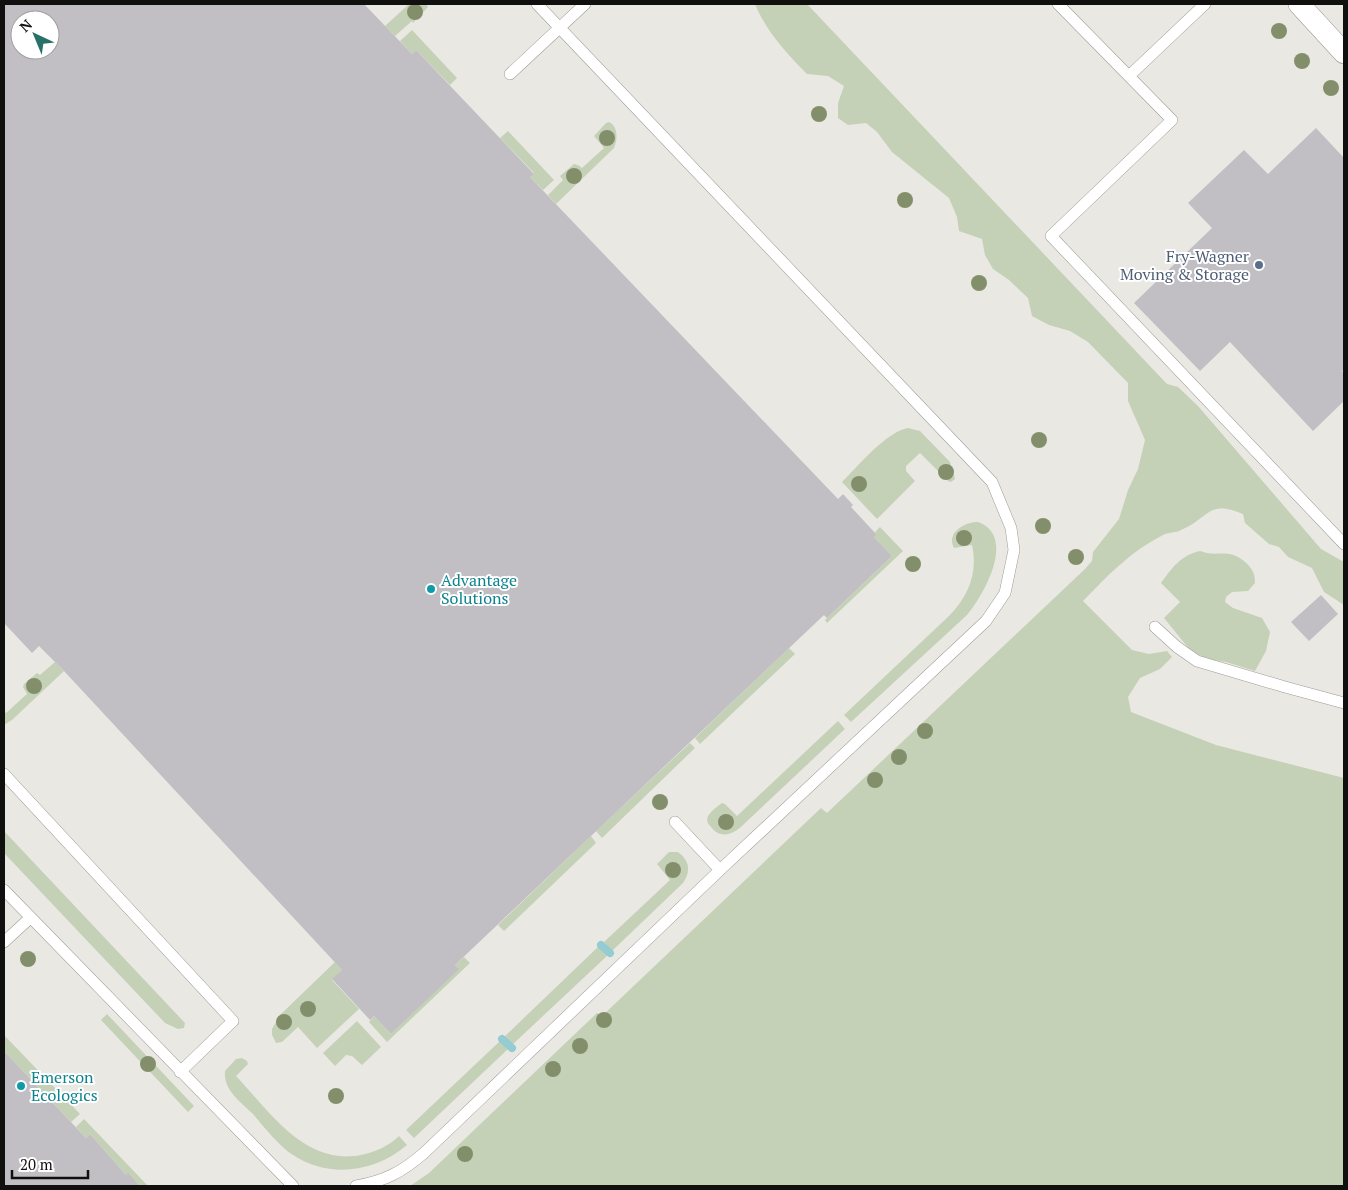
<svg xmlns="http://www.w3.org/2000/svg" width="1348" height="1190" viewBox="0 0 1348 1190" font-family="'PT Serif',serif">
<rect width="100%" height="100%" fill="#eae8e3"/>
<!-- green -->
<path fill="#c4d1b6" d="M409,4H426L428,7L413,23L412,21L395,36L385,26Z
M755,4H807L1167,384L1178,387L1198,406L1321,549L1344,562V605L1324,592L1312,568L1288,557L1279,547L1269,544L1245,523L1243,514C1207,499 1210,518 1181,530C1176,533 1169,532 1163,535C1131,551 1107,576 1083,601L1132,650L1149,654L1167,651L1172,657L1160,669L1140,678L1128,697L1131,712L1216,745L1344,778V1186H410L429,1173L597,1013L602,1016L821,808L827,813L1085,569L1092,561L1093,552L1119,519L1128,490L1138,469L1145,440L1128,401V383L1088,342L1070,331L1049,325L1032,316L1028,298L1009,280L993,269L985,255L982,239L959,231L957,217L949,198L892,152L877,132L866,123L848,125L838,118V103L844,86L828,76L807,74C786,53 766,31 755,4Z
M412,30L457,78L450,85L416,50L412,54L400,41Z
M609,122C618,126 618,139 614,148L556,204L548,195L563,180L560,176L574,164L578,165L582,168L604,148L594,136L606,123Z
M508,131L554,180L543,190L530,177L534,173L500,138Z
M908,428L920,431L950,462L955,479L951,482L948,481L920,453L906,466V471L915,481L877,519L842,482C858,466 886,432 908,428Z
M978,522C1017,536 984,595 967,615L851,722L844,715L950,615C969,595 978,572 972,545L954,548C946,533 964,522 978,522Z
M880,527L903,551L827,623L825,620L892,556L874,537L877,535L875,532Z
M1200,551C1218,558 1228,547 1245,562C1252,568 1255,573 1255,583L1248,591L1232,592L1226,597L1225,602L1233,608L1262,618L1270,632L1266,651L1255,671L1226,662L1207,659L1190,650L1164,618L1180,602L1161,583C1172,568 1181,555 1200,551Z
M789,648L795,654L700,744L695,738Z
M55,662L64,671L12,720L4,725V711L6,713L27,694L23,687L24,684L37,673L40,675Z
M838,721L845,729L744,824C734,834 721,840 711,827C708,824 706,821 708,816C711,811 718,806 722,803L725,804L737,816Z
M690,743L695,748L602,838L596,831Z
M4,831L185,1023L184,1028L178,1029L165,1023L4,853Z
M591,836L596,843L504,931L498,925Z
M669,852H678C690,861 691,871 683,883L612,951L604,942L670,880L657,864Z
M599,946L608,955L512,1045L504,1037Z
M464,957L470,963L387,1042L369,1022L374,1016L391,1034L458,968L455,965Z
M335,962L342,970L332,980L359,1009L317,1048L298,1027L282,1042L276,1043L272,1035V1029L280,1015Z
M107,1014L194,1106L188,1112L101,1020Z
M357,1021L381,1047L362,1065L352,1056L346,1055L335,1066L323,1053Z
M4,1035L80,1114L71,1122L4,1051Z
M500,1041L508,1049L414,1138L406,1130Z
M242,1058L247,1061L248,1064L236,1076C270,1112 305,1166 361,1155C375,1152 389,1146 399,1136L407,1145C376,1172 329,1179 293,1155C278,1145 265,1128 253,1114C241,1102 223,1090 225,1071L236,1059Z
M84,1119L148,1186H140L128,1174L126,1175L90,1134L86,1138L76,1127Z"/>
<g fill="none" stroke-linecap="round" stroke-linejoin="round">
<!-- stream -->
<path stroke="#93ccd2" stroke-width="8" d="M601,945L610,953
M502,1039L512,1048"/>
</g>
<!-- building -->
<path fill="#c1bfc4" fill-rule="evenodd" d="M4,4H364L412,54L416,50L534,174L530,177L838,499L843,494L853,505L851,507L877,535L874,537L892,556L827,618L824,615L493,929L455,965L459,969L391,1034L374,1016L370,1020L332,979L342,970L64,671L39,646L32,653L4,623ZM20,20H50V50H20Z
M1316,128L1344,158V369L1342,371L1344,374V401L1313,431L1230,342L1200,371L1134,303L1212,228L1188,203L1244,150L1268,174Z
M1321,595L1338,614L1309,641L1291,622Z
M4,1051L86,1138L90,1134L126,1175L128,1173L140,1186H4Z"/>
<g fill="none" stroke-linecap="round" stroke-linejoin="round">
<!-- service casing -->
<g stroke="#9d9b96" stroke-width="12">
<path id="service" d="M1058,4L1172,120L1051,236L1344,544
M510,74L585,4
M1129,76L1205,4
M1155,627L1177,647L1197,661L1285,687L1344,703
M4,774L233,1021L180,1072
M675,822L720,870
M4,890L293,1186
M4,942L30,918
M356,1186C385,1181 402,1172 424,1153L720,870L986,621L1005,593L1014,550L1011,528L992,482L537,4"/>
</g>
<!-- minor casing -->
<g stroke="#9d9b96" stroke-width="22">
<path id="minor" d="M1299,4L1344,53"/>
</g>
<!-- service -->
<use href="#service" stroke="#fff" stroke-width="11"/>
<!-- minor -->
<use href="#minor" stroke="#fff" stroke-width="21"/>
</g>
<!-- trees -->
<g fill="#838f6b">
<circle cx="415" cy="12" r="8"/>
<circle cx="1279" cy="31" r="8"/>
<circle cx="1302" cy="61" r="8"/>
<circle cx="1331" cy="88" r="8"/>
<circle cx="819" cy="114" r="8"/>
<circle cx="607" cy="138" r="8"/>
<circle cx="574" cy="176" r="8"/>
<circle cx="905" cy="200" r="8"/>
<circle cx="979" cy="283" r="8"/>
<circle cx="1039" cy="440" r="8"/>
<circle cx="946" cy="472" r="8"/>
<circle cx="859" cy="484" r="8"/>
<circle cx="1043" cy="526" r="8"/>
<circle cx="964" cy="538" r="8"/>
<circle cx="1076" cy="557" r="8"/>
<circle cx="913" cy="564" r="8"/>
<circle cx="34" cy="686" r="8"/>
<circle cx="925" cy="731" r="8"/>
<circle cx="899" cy="757" r="8"/>
<circle cx="875" cy="780" r="8"/>
<circle cx="660" cy="802" r="8"/>
<circle cx="726" cy="822" r="8"/>
<circle cx="673" cy="870" r="8"/>
<circle cx="28" cy="959" r="8"/>
<circle cx="308" cy="1009" r="8"/>
<circle cx="604" cy="1020" r="8"/>
<circle cx="284" cy="1022" r="8"/>
<circle cx="580" cy="1046" r="8"/>
<circle cx="148" cy="1064" r="8"/>
<circle cx="553" cy="1069" r="8"/>
<circle cx="336" cy="1096" r="8"/>
<circle cx="465" cy="1154" r="8"/>
</g>
<!-- markers -->
<circle fill="#5c6f8a" stroke="#fff" stroke-width="2" cx="1259" cy="265" r="5"/>
<g fill="#0f9aa8" stroke="#fff" stroke-width="2">
<circle cx="431" cy="589" r="5"/>
<circle cx="21" cy="1086" r="5"/>
</g>
<g text-anchor="middle" stroke-width="4" stroke-linejoin="round" paint-order="stroke">
<!-- service labels -->
<g font-size="16" fill="#4e5e75" stroke="#fff" text-anchor="end">
<text x="1249" y="262">Fry-Wagner<tspan x="1249" dy="18">Moving &amp; Storage</tspan></text>
</g>
<!-- culture labels -->
<g font-size="16" fill="#0d838f" stroke="#fff" text-anchor="start">
<text x="441" y="586">Advantage<tspan x="441" dy="18">Solutions</tspan></text>
<text x="31" y="1083">Emerson<tspan x="31" dy="18">Ecologics</tspan></text>
</g>
</g>
<!-- border -->
<rect width="1348" height="1190" fill="none" stroke="#10100e" stroke-width="10"/>
<!-- north arrow -->
<g transform="translate(35 35) rotate(316)"><circle r="24" fill="#ffffff" stroke="#9f9f9f"/>
<path d="M0-4L9 19L0 12L-9 19Z" fill="#287068"/>
<text y="-8" font-size="14" font-weight="bold" text-anchor="middle" fill="#10100e">N</text>
</g>
<!-- scale -->
<path d="M12 1170v8h76v-8" fill="none" stroke="#10100e" stroke-width="2.5"/>
<text x="20" y="1170" font-size="15" fill="#10100e" stroke="#ffffff" stroke-width="4" paint-order="stroke">20 m</text>
</svg>
